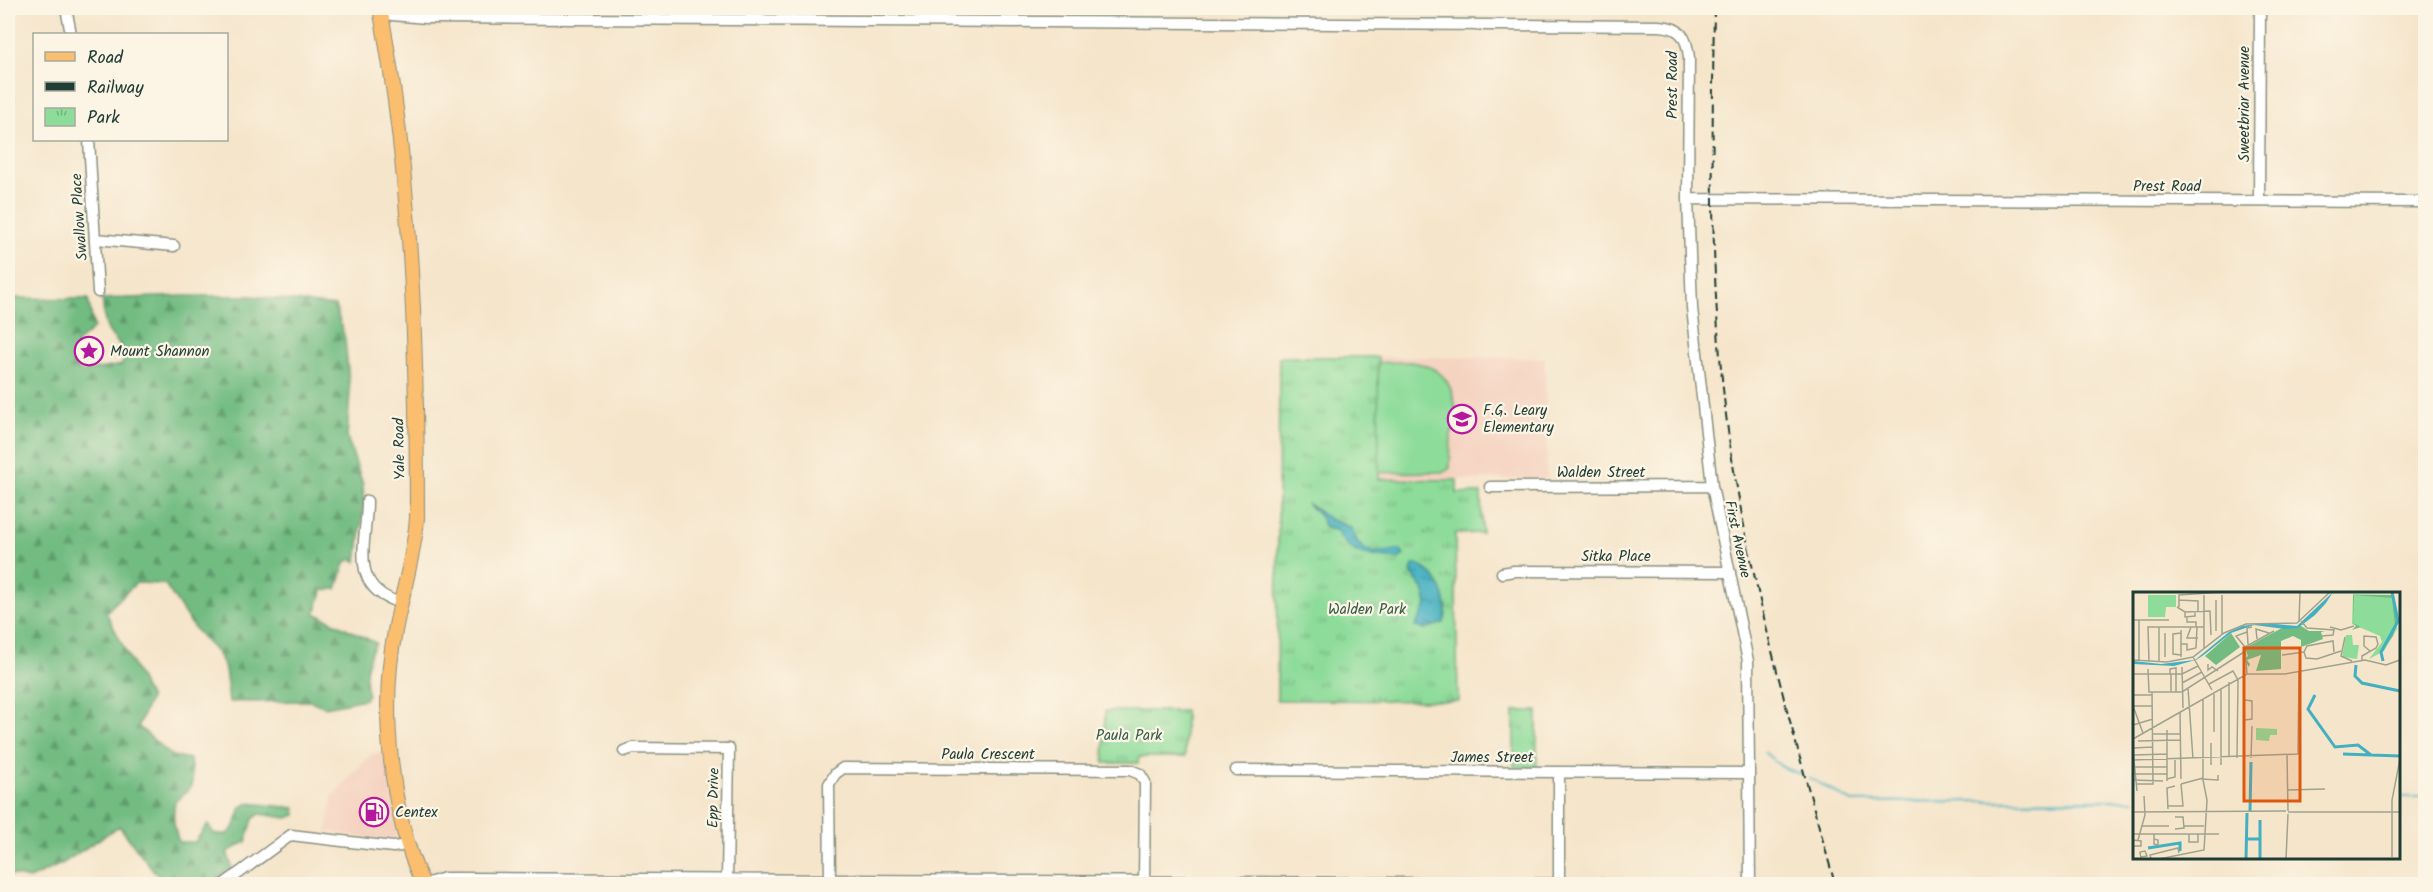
<svg xmlns="http://www.w3.org/2000/svg" width="2433" height="892" viewBox="0 0 2433 892" font-family="Kalam,sans-serif">
<defs>
<pattern id="forest-firs" width="22" height="20" patternUnits="userSpaceOnUse" patternTransform="scale(1.5)"><rect width="22" height="20" fill="#72bc82"/><path d="M5 1l3.5 6h-7zM16 11l3.5 6h-7z" fill="#5d9a6b"/></pattern>
<pattern id="park-tufts" width="24" height="20" patternUnits="userSpaceOnUse" patternTransform="scale(1.5)"><rect width="24" height="20" fill="#8ddc9a"/><path d="M3 7l-1-3M5 7V3M7 7l1-3M15 17l-1-3M17 17v-4M19 17l1-3" fill="none" stroke="#73b47e"/></pattern>
<pattern id="water-ripples" width="26" height="14" patternUnits="userSpaceOnUse" patternTransform="scale(1.5)"><rect width="26" height="14" fill="#43b0c1"/><path d="M2 4q2-2 4 0t4 0M15 11q2-2 4 0t4 0" fill="none" stroke="#37909e"/></pattern>
</defs>
<rect width="100%" height="100%" fill="#fcf5e5"/>
<filter id="ink" filterUnits="userSpaceOnUse"><feTurbulence type="fractalNoise" baseFrequency=".0167" numOctaves="2"/><feDisplacementMap in="SourceGraphic" scale="12" xChannelSelector="R" yChannelSelector="G"/><feConvolveMatrix kernelMatrix="1 2 1 2 8 2 1 2 1" color-interpolation-filters="sRGB"/></filter>
<filter id="wash" filterUnits="userSpaceOnUse"><feTurbulence type="fractalNoise" baseFrequency=".008" numOctaves="4" result="noise"/><feDisplacementMap in="SourceGraphic" scale="24" xChannelSelector="R" yChannelSelector="G"/><feGaussianBlur stdDeviation="1.35" result="paint"/><feColorMatrix in="noise" values="0 0 0 0 0 0 0 0 0 0 0 0 0 0 0 0 0 1.4 0 .05"/><feComposite in="paint" operator="in"/></filter>
<g filter="url(#wash)">
<rect width="100%" height="100%" fill="#f5e5cb"/>
<!-- built -->
<path fill="#f5d3c1" d="M1378,357L1545,358L1547,479H1379Z
M386,753L398,835L387,841L327,832L332,796L372,754Z"/>
<!-- grass -->
<path fill="#8ddc9a" stroke="#568c67" stroke-width="1.5" d="M1410,362C1451,367 1453,391 1459,427L1451,432L1450,468L1444,472L1353,473L1346,363Z"/>
<!-- forest -->
<path fill="url(#forest-firs)" stroke="#487c5b" stroke-width="1.5" d="M186,296H251L335,306L345,339L350,392L347,437L363,485L364,505L357,562L351,559L345,563L337,589L323,590L315,613L376,643C368,654 362,682 368,694L365,699L325,707L311,701L229,702L225,669L218,654L194,628L165,584L136,583L106,612L150,699L138,726L172,756L190,759C192,786 198,783 175,802C172,817 174,828 179,842H195L208,824L214,834H228L235,826L241,807L249,803L295,808L296,815L287,818L260,814L253,819L246,842L227,852L232,867L210,884H164L119,826L63,863L29,879L8,874V298L88,299L94,328L78,342L73,362L81,372L122,365C130,345 113,343 107,328C103,320 104,307 102,299Z"/>
<!-- park -->
<path fill="url(#park-tufts)" stroke="#568c67" stroke-width="1.5" d="M1279,357H1378L1379,479L1457,480V493H1481L1482,533L1455,534L1458,701L1277,700Z
M1105,711H1185V757H1139L1138,763H1104Z
M1514,711H1537V767H1514Z"/>
<!-- water -->
<path fill="url(#water-ripples)" stroke="#31767a" stroke-width="1.5" d="M1307,503L1331,520L1350,527C1355,533 1355,539 1359,544C1371,558 1385,550 1400,550L1404,555L1399,559C1370,555 1352,560 1336,530L1325,528L1321,518Z
M1417,564C1439,575 1451,600 1444,623L1425,629L1415,627L1427,604L1423,589L1411,572L1413,565Z"/>
<g fill="none" stroke-linecap="round" stroke-linejoin="round">
<!-- stream -->
<path stroke="#43b0c1" stroke-width="2" d="M1764,752L1782,767L1800,774
M1810,778L1852,802L2134,800
M2398,797H2426"/>
</g>
</g>
<g filter="url(#ink)">
<g fill="none" stroke-linecap="round" stroke-linejoin="round">
<!-- minor casing -->
<g stroke="#8a9180" stroke-width="13">
<path id="minor" d="M66,8L71,34
M381,14L426,18L1659,26C1681,27 1687,37 1689,58L1688,199L1692,308L1712,486L1748,661L1750,884
M89,140L98,292
M1688,199L2426,202
M2259,201L2260,8
M96,239L174,246
M1490,487L1712,486
M367,501C367,543 347,588 401,603
M1502,573L1514,571L1730,572
M624,751L633,748L729,749L727,880
M1236,770L1748,773
M830,880L829,784L835,774L843,768L1130,770L1140,774L1145,782L1144,883
M224,884L291,835L393,847L407,845
M425,884L445,878H460L1602,884
M1559,884V772"/>
</g>
<!-- major casing -->
<g stroke="#8a9180" stroke-width="16">
<path id="major" d="M380,8C412,176 417,347 417,518C414,557 402,593 395,631C380,708 390,814 423,884"/>
</g>
<!-- minor -->
<use href="#minor" stroke="#fff" stroke-width="10"/>
<!-- major -->
<use href="#major" stroke="#fbbd6e" stroke-width="14"/>
<!-- rail -->
<path stroke="#1f3d34" stroke-width="2" stroke-dasharray="9 4.5" stroke-linecap="butt" d="M1714,8C1712,156 1709,304 1731,452C1754,599 1795,741 1835,884"/>
</g>
</g>
<!-- icons -->
<defs>
<g id="sight-ring" transform="scale(1.5)"><circle r="9.5" fill="#fcf5e5" stroke="#b5179e" stroke-width="1.5"/><path d="M0-6L1.8-2.2L6-1.7L2.9 1.2L3.7 5.4L0 3.3L-3.7 5.4L-2.9 1.2L-6-1.7L-1.8-2.2Z" fill="#b5179e"/></g>
<g id="school-ring" transform="scale(1.5)"><circle r="9.5" fill="#fcf5e5" stroke="#b5179e" stroke-width="1.5"/><path d="M0-5L7-2L0 1L-7-2ZM-4 1L0 2.5L4 1V4Q0 6-4 4Z" fill="#b5179e"/></g>
<g id="fuel-ring" transform="scale(1.5)"><circle r="9.5" fill="#fcf5e5" stroke="#b5179e" stroke-width="1.5"/><path d="M-5.5-6h7V0h2V4h1.3V-2.5L3-4.5l.8-.8L6-3V5H2.5V1h-1V6h-7ZM-4.2-4.7v3.2H.2V-4.7Z" fill="#b5179e"/></g>
</defs>
<g fill-rule="evenodd">
<use href="#sight-ring" x="89" y="351"/>
<use href="#school-ring" x="1462" y="419"/>
<use href="#fuel-ring" x="374" y="812"/>
</g>
<g text-anchor="middle" stroke-width="4.5" stroke-linejoin="round" paint-order="stroke">
<!-- street labels -->
<g font-size="15" fill="#1f3d34" stroke="#fcf5e5">
<text transform="translate(1672 85) rotate(-90)" y="5">Prest Road</text>
<text transform="translate(2244 104) rotate(-90)" y="5">Sweetbriar Avenue</text>
<text x="2167" y="191">Prest Road</text>
<text transform="translate(79 217) rotate(-94)" y="5">Swallow Place</text>
<text transform="translate(399 449) rotate(-91)" y="5">Yale Road</text>
<text x="1601" y="477">Walden Street</text>
<text transform="translate(1738 539) rotate(78)" y="5">First Avenue</text>
<text x="1616" y="561">Sitka Place</text>
<text x="988" y="759">Paula Crescent</text>
<text x="1492" y="762">James Street</text>
<text transform="translate(713 798) rotate(-89)" y="5">Epp Drive</text>
</g>
<!-- poi labels -->
<g font-size="15" fill="#1f3d34" stroke="#fcf5e5" text-anchor="start">
<text x="110" y="356">Mount Shannon</text>
<text x="1483" y="415">F.G. Leary<tspan x="1483" dy="17">Elementary</tspan></text>
<text x="395" y="817">Centex</text>
</g>
<!-- park labels -->
<g font-size="15" fill="#355d48" stroke="#fcf5e5">
<text x="1367" y="614">Walden Park</text>
<text x="1129" y="740">Paula Park</text>
</g>
</g>
<!-- overview -->
<g transform="translate(2133 592)">
<rect width="267" height="267" fill="#f5e5cb"/>
<path d="M220,2L261,3L264,37L251,59L236,67L249,50L247,44L219,32Z" fill="#8ddc9a"/>
<path d="M220,3H259L264,28L260,44L252,54L262,34L259,6L221,3L220,31L228,35L219,38L223,34L220,31ZM168,34L176,39H192L188,40L190,47L168,55V48L160,44L148,49V77L123,79L128,63L114,68L117,72L116,75L111,67L115,64L112,56L149,36ZM98,41L107,55L83,73L72,64Z" fill="#72bc82"/>
<path d="M213,43H219L220,53H226L224,67L209,65Z" fill="#8ddc9a"/>
<path d="M15,3H43V15H33L32,25H15ZM123,136L144,137V143H137L136,149L123,148Z" fill="#8ddc9a"/>
<path d="M200,0L193,11L182,23L165,36L152,37L121,33L98,41L72,62L63,68L59,69L41,74L0,72V69L28,72L62,68L96,40L109,34L132,31L164,34Z" fill="#43b0c1"/>
<path fill="none" stroke="#43b0c1" stroke-width="3" d="M250,69L248,60L265,29L259,0M223,73L222,84L229,91L267,99M182,103L175,117L202,155L225,153L238,163M210,162L267,164M117,219L118,170M114,247H127V267M127,247V228M15,256L47,251V259M113,267L114,221"/>
<path fill="none" stroke="#9fa28f" stroke-width="1.5" d="M71,3V57M89,3V43M46,8L65,9V20M44,15L52,20L77,19L78,43M46,15V3L91,0M52,20V25L62,24V20M54,25V30H63V35M0,28H36M168,29L174,36L201,38L200,43L189,44M166,30L167,0M26,35V70M58,35L54,46H65M197,35L208,38L221,34M48,38V65M83,39V8M32,41V65M48,41L40,42V62L48,63M212,45L208,64L219,69M124,47L123,37L136,41M48,52H54V58L63,56L64,35M115,52L114,36L119,35M112,55L103,44L114,40M171,60L174,54L200,49L201,60M171,60L173,66L184,67L208,59M149,63L171,60M60,65L79,98M0,68L34,70L60,65L91,41L113,32L164,31L197,0M229,68V64L243,56L245,52L243,45L231,44V54L237,59M6,69V28M16,70L15,35H71M75,72V78L79,75L85,79M49,75L50,116M15,77L16,100H49L111,60M0,82H49L65,74M37,82V77L43,76V100M38,82V100M114,82L112,55L141,39M49,91L69,80M76,92L100,79L105,88L104,166M55,96L60,167M81,100V140M0,103H19M47,120L48,187M112,128L119,127V109L112,108M0,133L20,127M34,138V189M10,141L0,114H19M20,142H47M0,147L114,82H152L232,68L253,73L267,68M5,149L47,148M0,156L20,155M0,158L4,199M154,162L155,219M1,163L34,162M96,166V90M111,166V83M118,166L119,134M0,168L165,162L166,80M78,173V151M88,173V97M0,175H34M0,182H34M34,187L42,185V168M68,187L85,188V183M0,188L30,189M4,192H20L19,100M48,192L70,186M154,198L192,197M34,214H50L48,192M35,217L34,196L42,194M0,220L153,219M155,220H267M9,234H36M51,234H71M42,237L51,236L50,225H42M0,242H86M21,242V252L25,253V248L21,247M56,242V250H65V242M0,248L8,249V254H0M5,248L12,223L11,204M259,265V208L267,167M8,267L7,260L12,259L14,264L8,265M18,267L17,263L45,256L46,261M26,267L71,258L74,208L70,188V108M153,267L155,222"/>
<path fill="#de580e" fill-opacity="0.15" stroke="#de580e" stroke-width="3" d="M111,56H167V209H111Z"/>
<rect width="267" height="267" fill="none" stroke="#1f3d34" stroke-width="3"/>
</g>
<!-- margin -->
<rect width="2433" height="892" fill="none" stroke="#fcf5e5" stroke-width="30"/>
<!-- legend -->
<rect x="33" y="33" width="195" height="108" fill="#fcf5e5" stroke="#a4ab9e" stroke-width="1.5"/>
<rect x="45" y="52" width="30" height="9" fill="#fbbd6e" stroke="#a4ab9e" stroke-width="1.5"/>
<text x="87" y="63" font-size="18" fill="#1f3d34">Road</text>
<rect x="45" y="82" width="30" height="9" fill="#1f3d34" stroke="#a4ab9e" stroke-width="1.5"/>
<text x="87" y="93" font-size="18" fill="#1f3d34">Railway</text>
<rect x="45" y="108" width="30" height="18" fill="url(#park-tufts)" stroke="#a4ab9e" stroke-width="1.5"/>
<text x="87" y="123" font-size="18" fill="#1f3d34">Park</text>
</svg>
